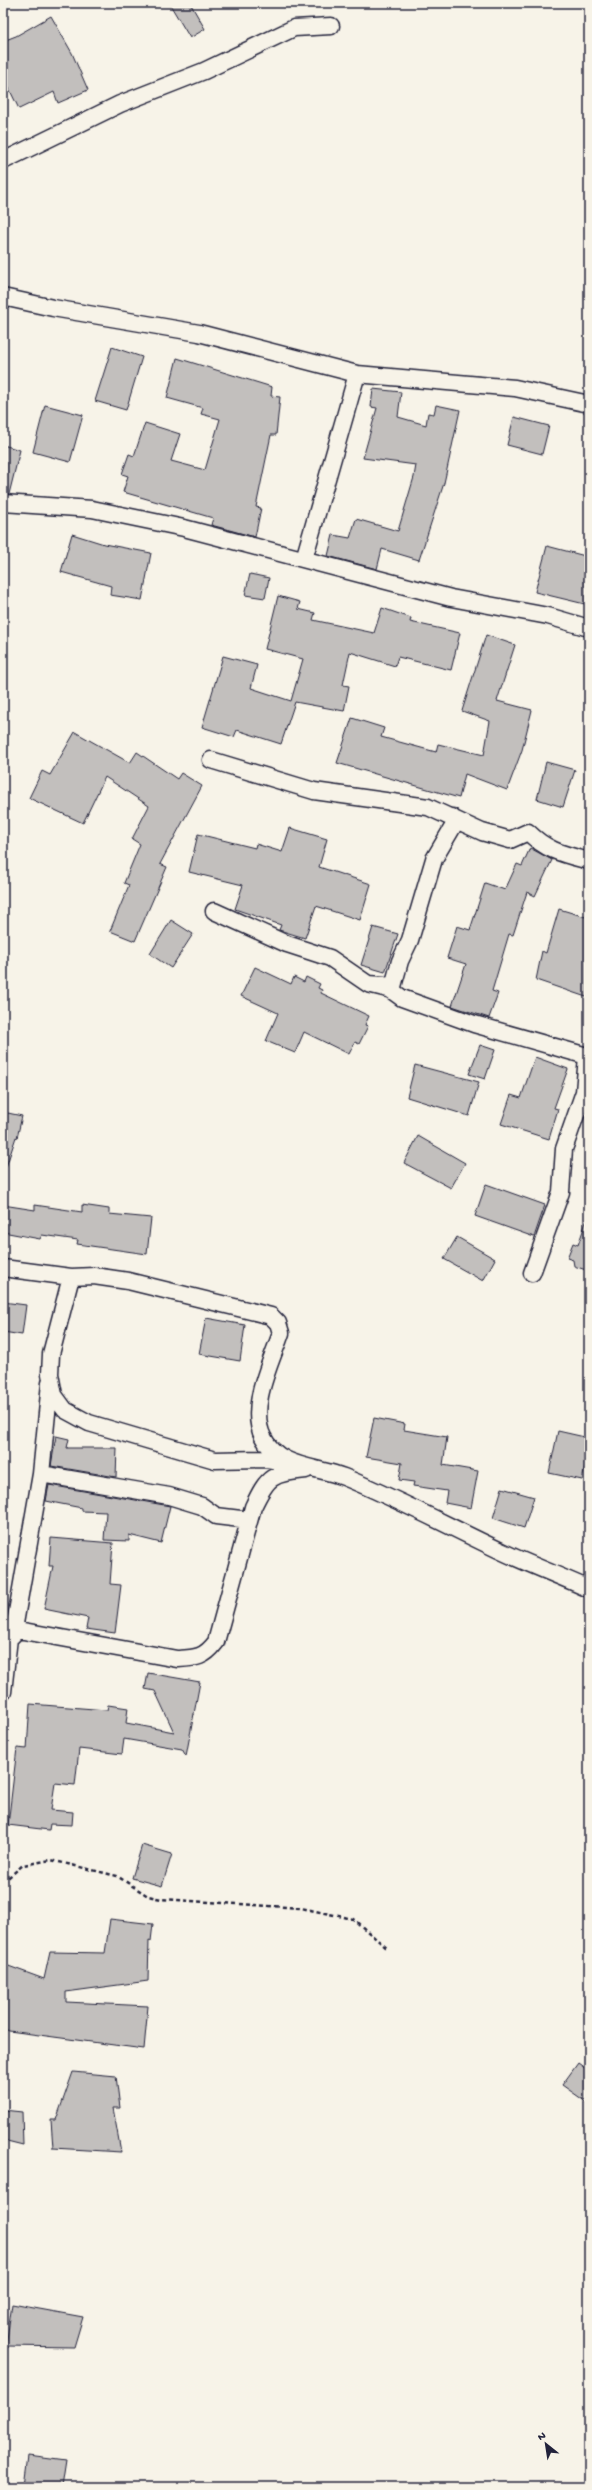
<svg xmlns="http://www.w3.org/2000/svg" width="592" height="2490" viewBox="0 0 592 2490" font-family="'Gochi Hand',sans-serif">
<rect width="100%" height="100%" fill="#f7f3e8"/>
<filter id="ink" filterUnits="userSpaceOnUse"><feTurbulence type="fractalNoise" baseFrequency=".025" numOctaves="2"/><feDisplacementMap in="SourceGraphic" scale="8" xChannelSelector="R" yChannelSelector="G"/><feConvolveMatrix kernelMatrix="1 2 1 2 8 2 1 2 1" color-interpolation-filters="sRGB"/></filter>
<g filter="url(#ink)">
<!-- building -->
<path fill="#c2bfbd" stroke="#22223b" d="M169,3H190L205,29L190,38Z
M51,16L72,53L88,90L58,103L54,92L19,109L3,76V41L16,36Z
M112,347L142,357L126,410L95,401Z
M177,358L272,387L271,396L280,397L276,435H271L256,507L261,508L255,537L211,525L213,518L123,492L128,476L122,474L129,454L134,456L145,423L180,434L171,461L205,470L220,419L201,414L203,408L167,398Z
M373,389L401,392L398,417L426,425L428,413L434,414L436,405L460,410L444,483L419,560L382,549L377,569L328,556L333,535L350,538L356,519L398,531L414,477L416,465L363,458L377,408L371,407Z
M45,405L83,415L70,462L33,452Z
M514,417L549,426L542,454L507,445Z
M3,445L20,450L9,494H3Z
M72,534L104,544L151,553L142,600L110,595L111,586L61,572Z
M547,546L589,557V605L535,592Z
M250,574L269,578L265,598L245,595Z
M278,596L300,602L298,609L315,613L313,620L374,633L382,608L411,618L410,622L460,633L451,670L398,657L395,666L350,652L343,685L349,686L344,711L295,702L281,744L237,730L234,737L202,727L223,656L257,665L251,688L291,701L303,659L265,649Z
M486,635L515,645L497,701L532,710L522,750L507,790L465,774L459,798L337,763L352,718L384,728L381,737L436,752L438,744L484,755L490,721L462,711Z
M75,732L130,763L137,752L177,779L181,773L202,786L160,864L167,867L135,941L110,931L129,885L124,883L140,844L132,839L149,806L105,777L83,823L29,798L42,771L50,775Z
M546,762L575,770L563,807L537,799Z
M290,828L327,839L319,867L371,884L360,920L316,906L305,938L279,930L281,925L235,909L243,885L189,872L198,834L255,848L256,844L282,852Z
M530,848L552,860L535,896L527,892L513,935L509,934L492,991L498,993L489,1018L452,1006L466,964L447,958L457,926L470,930L485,883L505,890L517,864L522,866Z
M559,909L589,918V998L536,980L542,951L546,953Z
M171,920L193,934L171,968L150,954Z
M373,927L398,934L385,972L361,965Z
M255,967L291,984L294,977L304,982L306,977L320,984L318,988L322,990L321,993L369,1016L365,1025L368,1026L359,1044L355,1042L349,1054L304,1032L295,1053L266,1041L278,1013L241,996Z
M480,1045L495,1050L485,1079L469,1074Z
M535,1057L568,1069L554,1108L558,1109L549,1139L501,1124L511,1095L521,1098Z
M415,1065L479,1082L469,1116L407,1097Z
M3,1112L22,1116L17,1138L16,1137L6,1167H3Z
M418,1136L465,1163L451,1188L404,1163Z
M486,1184L545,1205L534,1237L475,1216Z
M3,1205L35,1210V1205L82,1212V1205L109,1209V1214L151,1218L147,1254L77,1244L78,1240L42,1235L40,1239L3,1232Z
M587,1219H589V1271L574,1266L573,1260L567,1258L573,1243L578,1245Z
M457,1237L495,1259L483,1281L444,1259Z
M3,1302L26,1305L22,1335L3,1332Z
M206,1318L245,1325L240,1361L199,1354Z
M374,1418L405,1424L404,1430L447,1437L443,1465L478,1471L471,1508L445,1503L447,1491L413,1486L414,1482L399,1480L402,1463L366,1457Z
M558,1431L589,1438V1452L582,1480L549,1473Z
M56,1436L69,1439L67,1448H117L116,1477L51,1466Z
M49,1485L170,1506L161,1543L129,1535V1541L104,1540L106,1512L82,1511V1508L46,1501Z
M502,1488L534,1497L524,1528L493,1518Z
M51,1538L113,1543L110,1584L121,1585L115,1633L86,1629L88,1618L44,1609L53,1566H49Z
M148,1673L200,1682L186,1756L182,1749L124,1739L122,1754L79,1749L75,1785L55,1783L51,1810L73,1812L72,1825L50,1824L49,1830L8,1825L17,1748L27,1749L30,1704L107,1710L108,1705L128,1708L126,1723L174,1732L155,1691L145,1689Z
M142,1845L172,1854L162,1886L132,1878Z
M110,1919L153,1924L151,1941L149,1940L148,1981L66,1992V2002L148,2006L144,2049L9,2031L3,2028V1964L44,1979L50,1952L105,1953Z
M578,2063L589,2071V2104L562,2085Z
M73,2072L116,2076L120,2108H113L121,2152L53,2148L51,2120H56Z
M3,2110L22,2112L23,2145L3,2140Z
M12,2304L83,2317L74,2347L6,2346Z
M28,2456L66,2461L62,2487L24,2486Z"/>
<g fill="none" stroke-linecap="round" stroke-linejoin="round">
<!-- minor casing -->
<g stroke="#22223b" stroke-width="19">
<path id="minor" d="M3,161L120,104L204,71L294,28L331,26
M3,297L53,308L199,333L357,374L515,388L589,404
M3,503L92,509L184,528L451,598L548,616L589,628
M304,559L357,374
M211,760L314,791L428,807L482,832L510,840L528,832C547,851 563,854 589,861
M214,911L287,944L330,958L368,984L392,990L400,961L410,940L434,859L454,825L452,817
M368,984L384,985L402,998L474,1024L587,1056L584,1092L564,1149L561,1192L532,1273
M3,1268L71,1277L94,1276L128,1281L271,1316L278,1323L281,1333C271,1363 248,1407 263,1437C278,1468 316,1466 344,1477C398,1499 450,1527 503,1552C531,1565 560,1576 589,1589
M71,1277L51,1354L50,1374L54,1395L65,1410L89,1423L215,1460L267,1459L285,1462
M41,1474L169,1496L202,1506L216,1516L249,1520
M13,1635L41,1474L50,1383
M3,1692L9,1638L18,1630L177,1659C196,1658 204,1658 216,1642L253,1507C268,1475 272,1474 306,1470"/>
</g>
<!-- path -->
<path stroke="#22223b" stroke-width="2.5" stroke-dasharray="4 3" stroke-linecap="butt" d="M3,1882L23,1865L51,1860L117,1876L148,1896L161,1899L301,1908L353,1919L388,1949"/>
<!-- minor -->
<use href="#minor" stroke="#f7f3e8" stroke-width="16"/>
</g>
</g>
<!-- margin -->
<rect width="592" height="2490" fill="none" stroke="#f7f3e8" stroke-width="16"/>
<rect x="8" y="8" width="576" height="2474" fill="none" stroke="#22223b" stroke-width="1.5" filter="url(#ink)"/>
<!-- north arrow -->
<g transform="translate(546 2444) rotate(330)" stroke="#f7f3e8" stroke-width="3" paint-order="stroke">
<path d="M0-3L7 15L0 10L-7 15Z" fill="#22223b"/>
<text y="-6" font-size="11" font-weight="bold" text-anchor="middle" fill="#22223b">N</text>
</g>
</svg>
